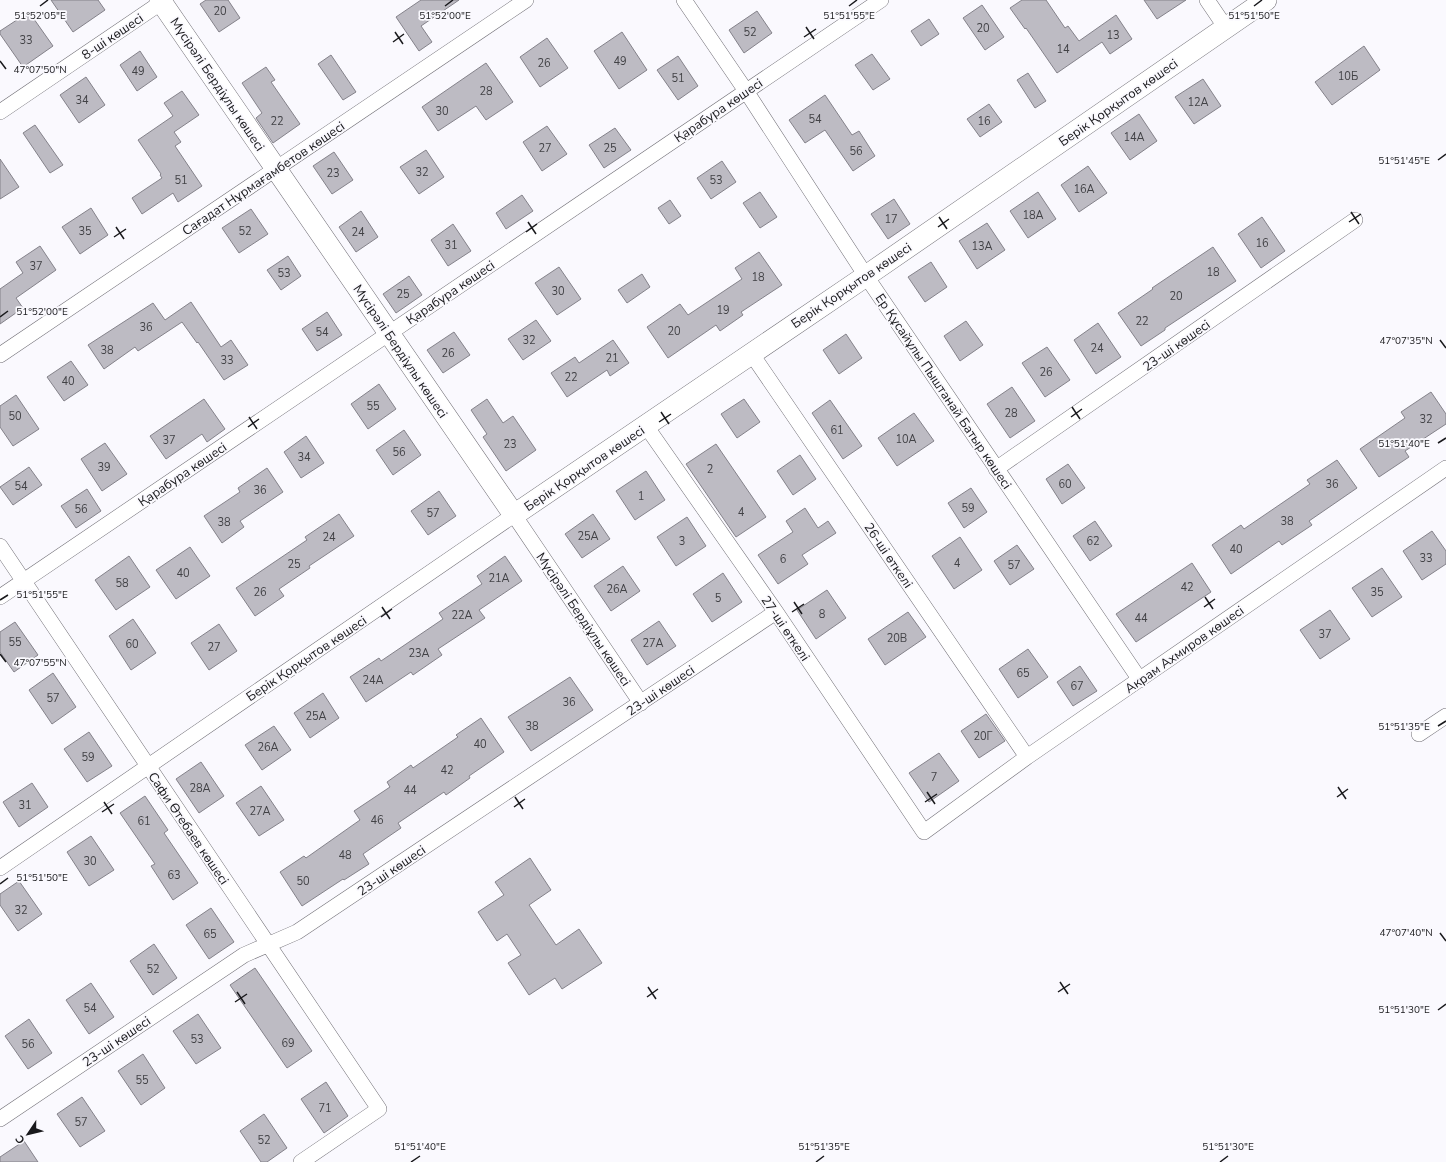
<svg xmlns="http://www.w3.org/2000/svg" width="1446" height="1162" viewBox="0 0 1446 1162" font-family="'Nunito Sans',sans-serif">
<rect width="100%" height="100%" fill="#faf9fe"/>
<!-- building -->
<path fill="#bdbbc3" stroke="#84828a" d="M51,0H98L105,10L73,32Z
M206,0H228L240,18L219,32L200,4Z
M421,0H459L421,26L432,42L419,51L396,17Z
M1022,0H1046L1065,28L1068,26L1079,41L1116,15L1132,39L1110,54L1102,42L1057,73L1026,28L1025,29L1010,8Z
M1144,0H1186L1157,19Z
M982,5L1004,37L985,50L963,18Z
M757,11L772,33L744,53L729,30Z
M29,12L53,46L23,67L0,34V31Z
M929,19L939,34L921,46L911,31Z
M622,32L647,70L619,89L594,51Z
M547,38L568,68L540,87L520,57Z
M1364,46L1380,70L1332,105L1315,82Z
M140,51L157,77L137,91L120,65Z
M872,54L890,79L873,90L855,65Z
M331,55L356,92L343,100L318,64Z
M678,56L698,86L678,100L657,70Z
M486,63L513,102L486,120L476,106L438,131L422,107Z
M266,67L275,80L271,82L300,124L273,143L256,118L262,113L242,83Z
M1028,73L1046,101L1035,108L1017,80Z
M86,77L105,105L79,123L60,95Z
M1203,79L1221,106L1194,124L1175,97Z
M182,91L199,115L174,132L181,142L175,146L202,186L178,202L173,193L142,214L132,198L162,178L160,175L161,174L138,140L173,116L164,103Z
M825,95L852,135L859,131L875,156L853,171L825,130L805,143L789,120Z
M989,104L1002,122L980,137L967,119Z
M1139,114L1157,141L1130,160L1111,133Z
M35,125L63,165L50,173L23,133Z
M547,126L567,154L542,171L523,142Z
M615,128L631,150L604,168L589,145Z
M426,150L444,177L419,194L400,167Z
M334,152L353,180L332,194L313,166Z
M0,159L19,187L0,199Z
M722,161L736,182L711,199L697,178Z
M1088,166L1107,193L1079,212L1061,185Z
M760,192L777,217L760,228L743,203Z
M1038,192L1056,219L1028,238L1010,211Z
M522,195L533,211L506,229L496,213Z
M894,199L910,224L888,239L871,214Z
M670,200L681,216L669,224L658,208Z
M91,208L108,235L80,254L62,227Z
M251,209L268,234L239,253L222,228Z
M361,211L378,237L356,252L339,227Z
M1262,217L1285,251L1261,268L1238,234Z
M987,223L1005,250L977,269L959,241Z
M453,224L471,251L448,266L431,240Z
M40,246L56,270L16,298L23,308L0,324V289L23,273L16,262Z
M1213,247L1236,281L1165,328V330L1141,346L1118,313L1153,289L1152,288Z
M759,252L782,285L741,312L743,315L720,331L716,325L668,358L647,327L680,304L688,315L742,279L735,268Z
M288,256L301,276L281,290L267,270Z
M931,262L947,287L925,302L908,277Z
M559,267L581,299L557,315L535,283Z
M642,274L650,287L627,303L618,290Z
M409,276L422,295L396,313L383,294Z
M191,302L221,347L231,340L248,365L224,380L198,342L197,343L182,322L138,351L135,347L104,369L88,345L153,303L165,320Z
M327,312L342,335L317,351L302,329Z
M536,320L551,341L523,360L508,339Z
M966,321L983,345L960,361L944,336Z
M1098,323L1121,357L1096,374L1074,340Z
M454,332L470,355L443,373L427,350Z
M846,334L862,358L839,374L823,350Z
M613,340L629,363L610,376L607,370L567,397L551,373L575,357L579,363Z
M1047,347L1070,380L1045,397L1022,363Z
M71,361L88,385L64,401L47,377Z
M379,384L396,409L368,429L351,404Z
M1012,387L1035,421L1010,438L987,404Z
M1431,392L1446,414V424L1405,451L1409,457L1379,477L1360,449L1405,418L1401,412Z
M16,395L39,429L13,446L0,427V406Z
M204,399L225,429L207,442L202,434L166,459L150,436Z
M487,399L503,423L513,416L536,450L506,471L483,437L487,434L471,410Z
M744,399L760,422L737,438L721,414Z
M830,400L862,446L843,459L812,413Z
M914,413L934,441L897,466L878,438Z
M404,430L421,455L393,475L376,450Z
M306,436L324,463L301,478L284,452Z
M105,443L127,474L102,491L81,459Z
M716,444L766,517L736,537L686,464Z
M800,455L816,479L793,495L777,471Z
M1337,460L1357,488L1309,521L1312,525L1282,545L1279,541L1231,574L1212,545L1241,525L1244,529L1310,484L1307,480Z
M1068,464L1085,488L1062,504L1046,479Z
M29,467L42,485L13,505L0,487Z
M267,468L283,492L240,521L244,527L222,543L204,516L240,492L238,488Z
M646,471L665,500L635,520L616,491Z
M971,488L987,512L964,528L948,503Z
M87,489L101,511L76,528L61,506Z
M439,491L456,516L428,535L411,511Z
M805,508L818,528L828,521L836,533L802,555L808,564L778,584L758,555L793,532L786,521Z
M339,514L354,536L309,566L310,568L279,589L284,596L255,616L236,588L307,540L305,537Z
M593,514L610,539L582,558L565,534Z
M687,517L706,546L676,566L657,537Z
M1095,521L1112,546L1090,561L1073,536Z
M1432,531L1446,551V564L1422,580L1403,551Z
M960,537L982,570L954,589L932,556Z
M1017,545L1034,569L1010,585L994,561Z
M190,547L210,576L176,599L156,570Z
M129,556L150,587L116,610L95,580Z
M505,556L522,581L479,610L485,618L438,649L442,655L413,675L411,672L366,702L350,677L379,658L381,661L443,619L439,613L482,584L477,576Z
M1192,563L1211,592L1136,642L1116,614Z
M623,566L640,591L611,611L594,586Z
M1382,568L1402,597L1372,617L1352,588Z
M723,573L742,602L712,622L693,594Z
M827,590L846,618L816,639L797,610Z
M1330,610L1350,639L1320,659L1300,630Z
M908,612L926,637L885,665L868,639Z
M133,619L156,653L131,670L109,636Z
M659,621L676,646L647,665L631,640Z
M15,622L38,655L14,672L0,652V632Z
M219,624L237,651L209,670L191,643Z
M1028,649L1048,677L1018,698L999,669Z
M1080,666L1097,691L1073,706L1057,682Z
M53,673L76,707L52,724L29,690Z
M570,677L593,710L531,751L508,717Z
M323,693L339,718L310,738L294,713Z
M986,714L1005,741L979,758L961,731Z
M481,718L504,752L469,776L470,778L446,795L444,792L398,823L401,828L363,854L369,864L344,880L343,879L302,906L280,872L304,856L306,858L360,820L354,811L390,787L387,782L411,765L413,768L458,737L456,735Z
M274,726L291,750L262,770L245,745Z
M89,732L112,766L87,782L64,749Z
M939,753L959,781L929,802L909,773Z
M201,762L224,796L199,813L176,779Z
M32,783L48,807L19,827L3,802Z
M261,786L284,820L259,836L236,803Z
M145,796L168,830L164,833L198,883L173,900L151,866L155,864L120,813Z
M91,836L114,870L89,886L67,852Z
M530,858L551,890L529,905L556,945L579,929L602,963L562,989L555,978L529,995L508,963L521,955L507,934L497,941L478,912L504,895L495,882Z
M19,881L42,914L18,931L0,905V894Z
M211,908L234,942L209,959L186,925Z
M154,944L177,978L153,995L130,961Z
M255,968L312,1051L287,1068L230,985Z
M91,983L114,1017L89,1034L66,1000Z
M198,1014L221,1048L196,1064L173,1031Z
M29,1019L52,1053L28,1069L5,1036Z
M143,1054L165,1088L141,1105L118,1071Z
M326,1082L348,1116L324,1133L301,1099Z
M82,1097L105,1131L80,1147L57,1114Z
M264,1114L287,1148L267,1162H261L240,1131Z
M24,1141L38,1162H0V1157Z"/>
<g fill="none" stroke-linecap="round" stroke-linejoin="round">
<!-- street casing -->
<g stroke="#727077" stroke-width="16">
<path id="street" d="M684,0L746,91L866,276L1140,680
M1207,0L1226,28
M0,112L165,0
M751,353L1027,757
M0,355L526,0
M646,426L776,612L924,832L1027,757L1446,468
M996,469L1355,220
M0,546L379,1109L301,1162
M0,597L881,0
M1419,734L1446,716
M0,868L514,515L641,703
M0,1119L244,955L297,932L776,612"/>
</g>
<!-- secondary casing -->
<g stroke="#727077" stroke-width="22">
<path id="secondary" d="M160,0L514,515L866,276L1266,0"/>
</g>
<!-- street -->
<use href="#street" stroke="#fff" stroke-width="15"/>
<!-- secondary -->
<use href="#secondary" stroke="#fff" stroke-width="21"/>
</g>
<!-- ticks -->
<path fill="none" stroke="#19191c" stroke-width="1.5" d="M40,6L48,0M445,6L453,0M849,6L857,0M1254,6L1262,0M806,27L814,39M395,32L403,44M804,37L816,29M393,42L404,34M0,61L6,69M1438,160L1446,154M1351,212L1359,224M939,217L947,229M528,222L536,234M1349,222L1361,214M116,227L124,239M938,227L949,219M526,232L537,224M114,237L126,229M0,317L8,311M1440,340L1446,348M1072,407L1080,419M661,412L669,424M249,417L257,429M1071,417L1082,409M659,422L671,414M248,427L259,419M1438,443L1446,438M1205,597L1213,609M0,600L8,595M794,602L802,614M382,607L390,619M1204,607L1215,599M792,612L804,604M381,617L392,609M0,654L6,662M1438,726L1446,721M1338,787L1346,799M927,792L935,804M515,797L523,809M1337,797L1348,789M104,802L112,814M925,802L937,794M514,807L525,799M102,812L114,804M0,884L8,878M1440,933L1446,941M1060,982L1068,994M648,987L656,999M237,992L245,1004M1058,992L1070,984M647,997L658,989M235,1002L247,994M1438,1010L1446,1004M411,1162L420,1156M816,1162L824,1156M1220,1162L1228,1156"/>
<g text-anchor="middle" stroke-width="3.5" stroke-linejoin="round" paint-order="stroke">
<!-- number labels -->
<g font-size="11" fill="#424246">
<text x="220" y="15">20</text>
<text x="983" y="32">20</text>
<text x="750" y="36">52</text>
<text x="1113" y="39">13</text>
<text x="26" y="44">33</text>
<text x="1063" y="53">14</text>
<text x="620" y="65">49</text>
<text x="544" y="67">26</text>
<text x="138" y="75">49</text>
<text x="1348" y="80">10Б</text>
<text x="678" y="82">51</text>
<text x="486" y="95">28</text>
<text x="82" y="104">34</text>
<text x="1198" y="106">12А</text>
<text x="442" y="115">30</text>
<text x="815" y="123">54</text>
<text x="277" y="125">22</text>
<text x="984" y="125">16</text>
<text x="1134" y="141">14А</text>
<text x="545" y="152">27</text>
<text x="610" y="152">25</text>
<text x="856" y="155">56</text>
<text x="422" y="176">32</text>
<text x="333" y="177">23</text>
<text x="181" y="184">51</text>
<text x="716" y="184">53</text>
<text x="1084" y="193">16А</text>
<text x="1033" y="219">18А</text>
<text x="891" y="223">17</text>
<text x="85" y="235">35</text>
<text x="245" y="235">52</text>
<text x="358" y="236">24</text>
<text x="1262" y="247">16</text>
<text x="451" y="249">31</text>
<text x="982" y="250">13А</text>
<text x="36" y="270">37</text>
<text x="1213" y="276">18</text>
<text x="284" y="277">53</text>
<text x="758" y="281">18</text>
<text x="558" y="295">30</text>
<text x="403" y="298">25</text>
<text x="1176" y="300">20</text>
<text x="723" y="314">19</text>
<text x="1142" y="325">22</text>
<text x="146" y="331">36</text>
<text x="674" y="335">20</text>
<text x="322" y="336">54</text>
<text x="529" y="344">32</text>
<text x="1097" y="352">24</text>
<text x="107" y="354">38</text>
<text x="448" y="357">26</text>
<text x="612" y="362">21</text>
<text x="227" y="364">33</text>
<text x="1046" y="376">26</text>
<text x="571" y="381">22</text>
<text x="68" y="385">40</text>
<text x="373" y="410">55</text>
<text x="1011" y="417">28</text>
<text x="15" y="420">50</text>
<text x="1426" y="423">32</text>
<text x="837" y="434">61</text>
<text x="906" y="443">10А</text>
<text x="169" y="444">37</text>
<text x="510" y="448">23</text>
<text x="399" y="456">56</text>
<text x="304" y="461">34</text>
<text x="104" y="471">39</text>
<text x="710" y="473">2</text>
<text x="1065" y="488">60</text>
<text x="1332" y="488">36</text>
<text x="21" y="490">54</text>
<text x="260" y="494">36</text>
<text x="641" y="500">1</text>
<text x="968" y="512">59</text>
<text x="81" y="513">56</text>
<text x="741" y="516">4</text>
<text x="433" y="517">57</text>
<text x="1287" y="525">38</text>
<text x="224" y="526">38</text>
<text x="588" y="540">25А</text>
<text x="329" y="541">24</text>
<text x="682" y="545">3</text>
<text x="1093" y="545">62</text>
<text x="1236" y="553">40</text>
<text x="1426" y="562">33</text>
<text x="783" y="563">6</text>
<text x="957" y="567">4</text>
<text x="294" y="568">25</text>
<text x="1014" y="569">57</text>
<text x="183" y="577">40</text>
<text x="499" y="582">21А</text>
<text x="122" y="587">58</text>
<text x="1187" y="591">42</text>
<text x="617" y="593">26А</text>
<text x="260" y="596">26</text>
<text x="1377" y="596">35</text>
<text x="718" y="602">5</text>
<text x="822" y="618">8</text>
<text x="462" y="619">22А</text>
<text x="1141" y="622">44</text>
<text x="1325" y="638">37</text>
<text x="897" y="642">20В</text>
<text x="15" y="646">55</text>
<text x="653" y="647">27А</text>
<text x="132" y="648">60</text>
<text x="214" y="651">27</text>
<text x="419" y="657">23А</text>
<text x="1023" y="677">65</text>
<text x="373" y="684">24А</text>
<text x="1077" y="690">67</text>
<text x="53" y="702">57</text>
<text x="569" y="706">36</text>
<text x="316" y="720">25А</text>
<text x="532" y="730">38</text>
<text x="983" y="740">20Г</text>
<text x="480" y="748">40</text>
<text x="268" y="751">26А</text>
<text x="88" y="761">59</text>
<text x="447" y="774">42</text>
<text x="934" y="781">7</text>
<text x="200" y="792">28А</text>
<text x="410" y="794">44</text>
<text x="25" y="809">31</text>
<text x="260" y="815">27А</text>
<text x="377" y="824">46</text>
<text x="144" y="825">61</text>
<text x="345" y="859">48</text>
<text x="90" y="865">30</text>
<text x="174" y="879">63</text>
<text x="303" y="885">50</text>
<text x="21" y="914">32</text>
<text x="210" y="938">65</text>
<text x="153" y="973">52</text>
<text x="90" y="1012">54</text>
<text x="197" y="1043">53</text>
<text x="288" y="1047">69</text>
<text x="28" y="1048">56</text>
<text x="142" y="1084">55</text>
<text x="325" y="1112">71</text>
<text x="81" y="1126">57</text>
<text x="264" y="1144">52</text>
</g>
<!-- street labels -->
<g font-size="13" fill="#19191c" stroke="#faf9fe">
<text transform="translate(112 36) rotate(-34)" y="5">8-шi көшесi</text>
<text transform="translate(218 84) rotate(56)" y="5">Мүсірәлі Бердіұлы көшесі</text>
<text transform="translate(1118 102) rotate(-35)" y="5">Берік Қорқытов көшесі</text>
<text transform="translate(718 110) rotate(-34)" y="5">Қарабура көшесі</text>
<text transform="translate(263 178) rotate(-34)" y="5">Сағадат Нұрмағамбетов көшесі</text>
<text transform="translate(851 285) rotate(-34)" y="5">Берік Қорқытов көшесі</text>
<text transform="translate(450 292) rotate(-34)" y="5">Қарабура көшесі</text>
<text transform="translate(1176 345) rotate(-35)" y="5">23-шi көшесi</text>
<text transform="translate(401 351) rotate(56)" y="5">Мүсірәлі Бердіұлы көшесі</text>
<text transform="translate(944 391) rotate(56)" y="5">Ер Құсайұлы Пыштанай Батыр көшесі</text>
<text transform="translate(584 468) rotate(-34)" y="5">Берік Қорқытов көшесі</text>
<text transform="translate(182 474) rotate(-34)" y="5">Қарабура көшесі</text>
<text transform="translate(889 555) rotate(56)" y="5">26-ші өткелі</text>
<text transform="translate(584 619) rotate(56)" y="5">Мүсірәлі Бердіұлы көшесі</text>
<text transform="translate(786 628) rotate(56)" y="5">27-ші өткелі</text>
<text transform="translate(1184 649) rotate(-35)" y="5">Акрам Ахмиров көшесі</text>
<text transform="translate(306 658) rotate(-34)" y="5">Берік Қорқытов көшесі</text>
<text transform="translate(660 690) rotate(-34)" y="5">23-шi көшесi</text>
<text transform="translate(189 828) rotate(56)" y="5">Сафи Өтебаев көшесі</text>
<text transform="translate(391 870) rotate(-34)" y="5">23-шi көшесi</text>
<text transform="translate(116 1041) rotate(-34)" y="5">23-шi көшесi</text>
</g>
</g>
<g font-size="10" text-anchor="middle" fill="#19191c" stroke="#faf9fe" stroke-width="3.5" stroke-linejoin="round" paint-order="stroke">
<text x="40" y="19">51°52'05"E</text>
<text x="445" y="19">51°52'00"E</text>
<text x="849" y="19">51°51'55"E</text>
<text x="1254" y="19">51°51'50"E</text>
<text x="40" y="73">47°07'50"N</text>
<text x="1404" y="164">51°51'45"E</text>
<text x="42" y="315">51°52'00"E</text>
<text x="1406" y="344">47°07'35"N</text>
<text x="1404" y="447">51°51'40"E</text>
<text x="42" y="598">51°51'55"E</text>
<text x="40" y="666">47°07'55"N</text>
<text x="1404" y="730">51°51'35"E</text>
<text x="42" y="881">51°51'50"E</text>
<text x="1406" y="936">47°07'40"N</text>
<text x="1404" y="1013">51°51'30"E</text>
<text x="420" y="1150">51°51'40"E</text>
<text x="824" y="1150">51°51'35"E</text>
<text x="1228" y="1150">51°51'30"E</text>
</g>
<!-- north arrow -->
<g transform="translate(28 1134) rotate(235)" stroke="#faf9fe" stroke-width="3" paint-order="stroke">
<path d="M0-3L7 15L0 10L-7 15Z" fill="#19191c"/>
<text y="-6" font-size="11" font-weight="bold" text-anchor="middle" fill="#19191c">С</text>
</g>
</svg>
